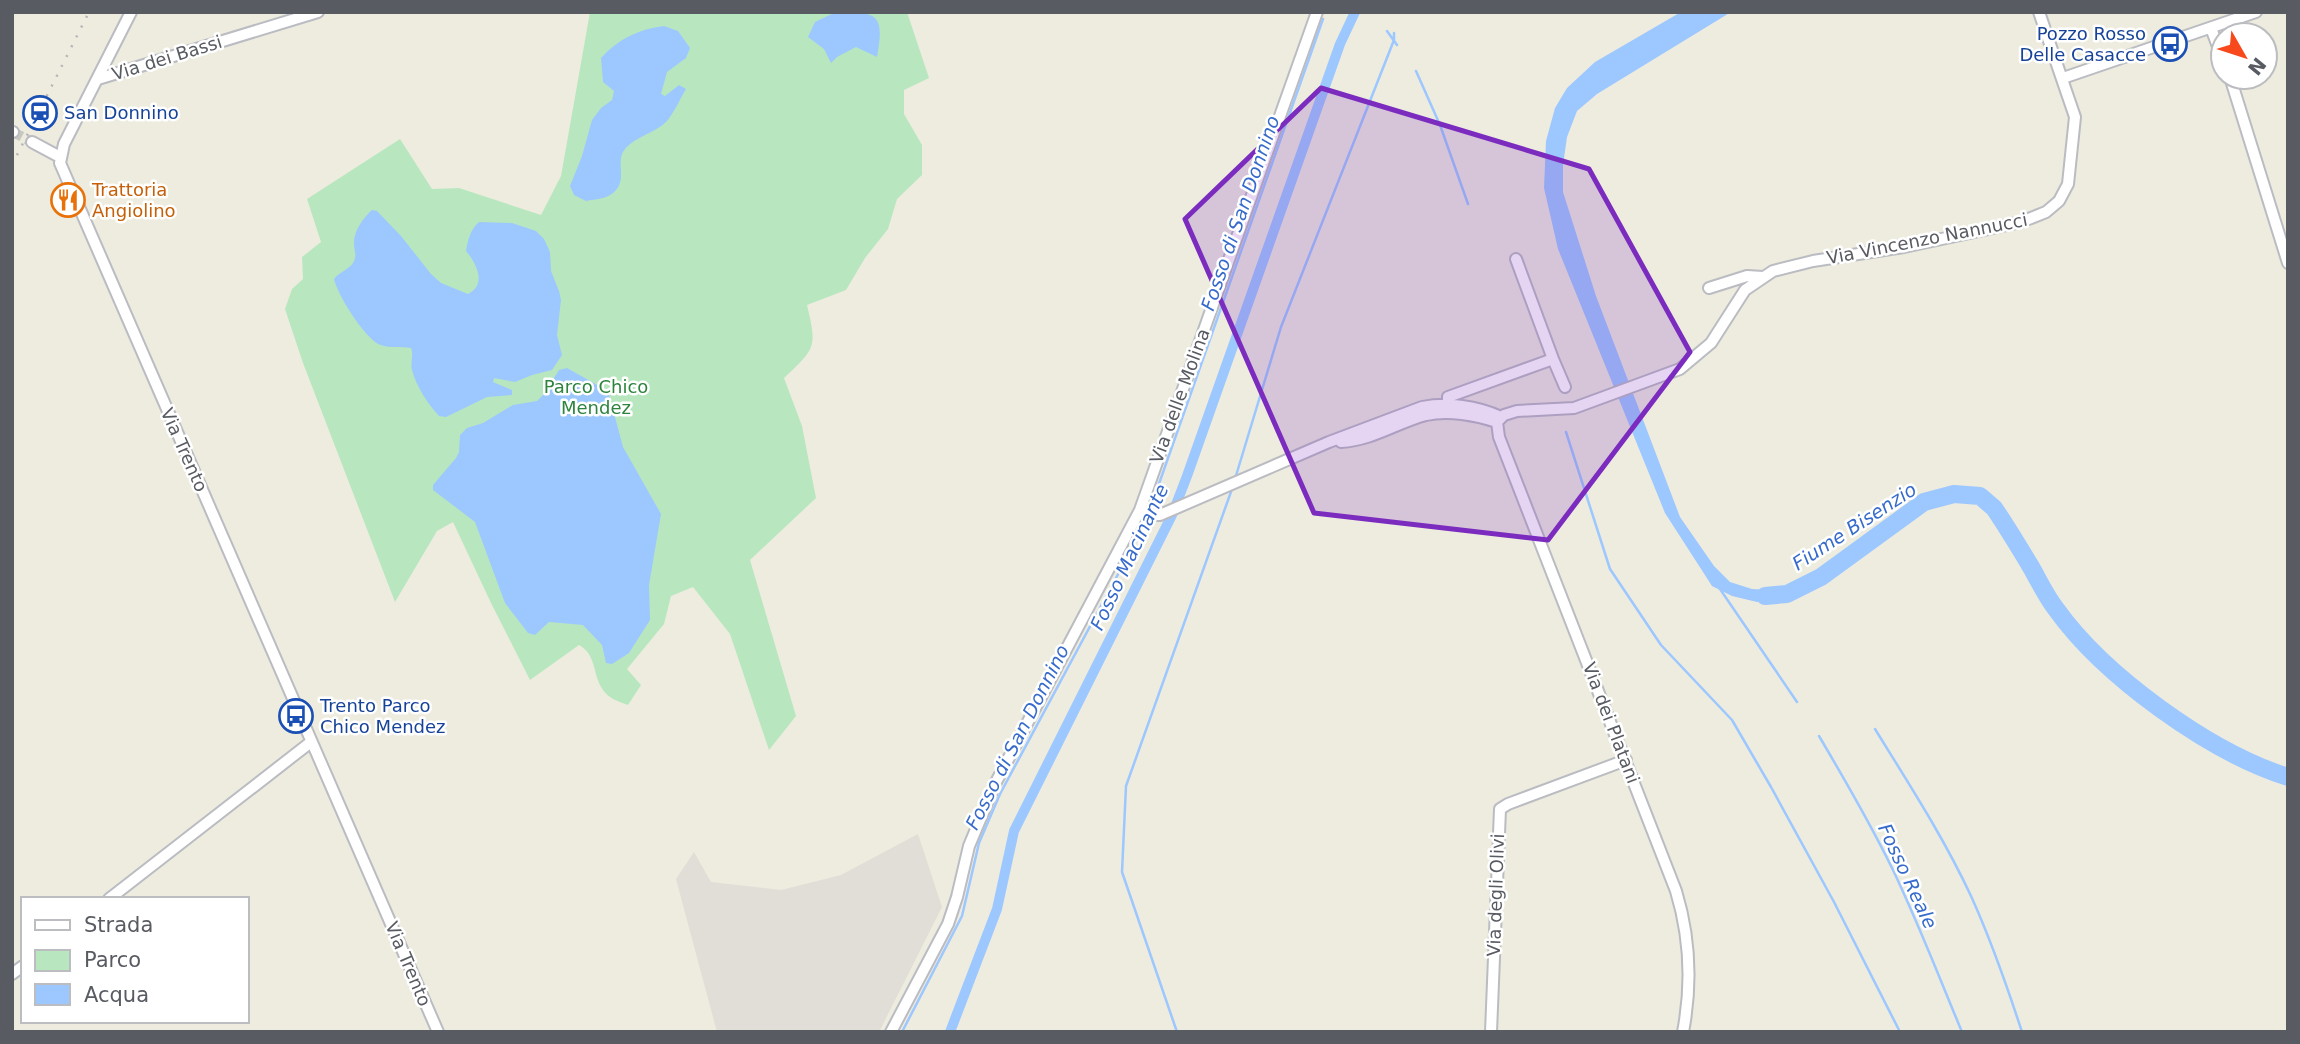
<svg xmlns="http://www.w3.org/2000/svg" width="2300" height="1044" viewBox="0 0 2300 1044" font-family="'DejaVu Sans',sans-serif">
<rect width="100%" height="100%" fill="#edecdf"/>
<!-- industrial -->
<path fill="#e0ded7" d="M918,834L942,907L879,1032H717L676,879L694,852L711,882L781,890L841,875Z"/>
<!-- green -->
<path fill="#b8e7bf" d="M590,12H907L929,78L904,90V114L922,145V175L897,199L888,229L865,258L846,290L807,305C817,347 816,348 784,378L802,426L816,498L750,560L796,716L769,750L730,634L693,587L671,596L664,624L627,669L641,685L628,705C619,702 608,698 603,690C592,674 597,655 579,645L530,680L491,603L453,522L437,531L395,602L303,363L285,309L292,289L303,279L302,257L321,242L307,199L400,139L432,189L459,188L541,215L561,176Z"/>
<!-- water -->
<path fill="#9dc7ff" d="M836,12C877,12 885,13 877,57L856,47L837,57L831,63L824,49L808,37L815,22Z
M1681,12H1731L1597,94L1577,111L1567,137L1563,165V192L1596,296L1680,517L1714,566L1730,582L1752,589L1770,590L1788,586L1789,599L1757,602L1732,596L1712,586L1665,513L1558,249L1544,188L1546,141L1555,108L1567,88L1595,62Z
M664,26L678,31L690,48L686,58L667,72L661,94L665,96L679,85L686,89C680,99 674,113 666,122C655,133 636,136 625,149C615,161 627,177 616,190C609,199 596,199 586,201L574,195L570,186L582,156L592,120L601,108L612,100L614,91L603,82L601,58C618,39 639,29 664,26Z
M372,210L377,211L401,236L431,274L441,283L468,294C487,285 477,264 466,251C468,240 470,230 479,222L512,223L536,231L544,239L550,252L551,271L559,291L561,300L557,335L562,355L552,370L532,375L515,382L494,378L493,382L512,390V395L487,397L446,417L439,416C428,404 416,386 412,370C410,363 414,355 411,348C401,346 389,349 378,344C363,335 338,296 334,279C340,271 351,269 354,261C357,255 354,251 354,244C353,232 363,218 372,210Z
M567,368L608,391L623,447L661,514L649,585L650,620L629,653L612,664L606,663L602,645L583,625L549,622L535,635L528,633L505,603L475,522L433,490V485L456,458L459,452L460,435L467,428L483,423L513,405L537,401L544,394L559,370Z"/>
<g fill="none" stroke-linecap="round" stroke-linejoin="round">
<!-- stream -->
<path stroke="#9dc7ff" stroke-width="2.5" d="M1387,31L1397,45
M1416,71L1440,125L1468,204
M1566,432L1610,569L1661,645L1732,720L1771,787L1834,902L1900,1032
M1235,479L1281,327L1394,40V33
M1155,495L1323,19
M1720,589L1797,702
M1875,729C1909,784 1944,838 1971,896C1991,940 2007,986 2022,1032
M1819,736C1845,780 1870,823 1892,868C1918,922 1939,977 1962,1032
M902,1032L962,916L979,843L1000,794L1138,537
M1177,1032L1122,872L1126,786L1232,489"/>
<!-- canal -->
<path stroke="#9dc7ff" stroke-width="10" d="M950,1032L997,909L1014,831L1172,515L1187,476L1340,44L1355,12"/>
<!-- river -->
<path stroke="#9dc7ff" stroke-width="18" d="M1765,596L1787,594L1821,577L1924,502L1954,494L1980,496L1994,508C2007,527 2019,547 2031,567C2039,581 2046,596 2056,609C2104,676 2209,752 2288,777"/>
<!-- minor-tunnel -->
<path stroke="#c8c8c0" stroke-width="10" stroke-dasharray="10 5" stroke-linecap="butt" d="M13,132L32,142"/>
<!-- minor casing -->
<g stroke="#babcc2" stroke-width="14">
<path id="minor" d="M131,12L64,144L60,163L438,1032
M2211,28L2223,60
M2230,77L2288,263
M2063,78L2256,12
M98,79L318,12
M12,132H13
M32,142L60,157
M1516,259L1553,359
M1709,288L1747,276L1763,277
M1448,409V397L1553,359L1565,387
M1497,422L1504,415L1517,411L1574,408L1680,369L1711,343L1745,290L1773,271L1813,261L1904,247L2021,222L2046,212L2059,201L2068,184L2075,117L2039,12
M1497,422L1499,437L1676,891C1690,937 1692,985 1683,1032
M1341,442C1373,440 1396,423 1426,415C1448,410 1476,415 1497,422
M1140,510L1153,515H1160L1329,442L1422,407C1448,402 1477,406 1501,417
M109,899L311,742
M12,974L23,966
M891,1032L948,924L957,897L969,846L995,784L1140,510L1317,12
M1491,1032L1500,809L1508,804L1626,760"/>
</g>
<!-- minor -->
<use href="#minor" stroke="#fff" stroke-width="10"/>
<!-- rail -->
<path stroke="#b5b6b6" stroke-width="2.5" stroke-dasharray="2 9" stroke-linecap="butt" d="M12,165L89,12"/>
</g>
<!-- marked area -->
<path fill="#7b2cbf" fill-opacity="0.2" stroke="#7b2cbf" stroke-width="5" stroke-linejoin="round" d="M1321,88L1589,169L1690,352L1548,540L1314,513L1185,219Z"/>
<!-- icons -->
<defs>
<g id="bus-ring" transform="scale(1.75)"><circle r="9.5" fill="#fff" stroke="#1a4fb4" stroke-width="1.5"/><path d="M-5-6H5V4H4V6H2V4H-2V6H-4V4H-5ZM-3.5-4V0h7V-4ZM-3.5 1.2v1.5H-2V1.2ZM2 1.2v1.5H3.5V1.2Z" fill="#1a4fb4"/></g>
<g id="station-ring" transform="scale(1.75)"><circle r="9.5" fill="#fff" stroke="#1a4fb4" stroke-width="1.5"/><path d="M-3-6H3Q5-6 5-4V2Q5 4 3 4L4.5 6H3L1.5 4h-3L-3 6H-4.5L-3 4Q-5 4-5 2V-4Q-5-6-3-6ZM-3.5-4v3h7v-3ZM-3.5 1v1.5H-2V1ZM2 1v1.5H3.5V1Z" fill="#1a4fb4"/></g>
<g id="restaurant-ring" transform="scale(1.75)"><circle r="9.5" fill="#fff" stroke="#e8710a" stroke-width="1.5"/><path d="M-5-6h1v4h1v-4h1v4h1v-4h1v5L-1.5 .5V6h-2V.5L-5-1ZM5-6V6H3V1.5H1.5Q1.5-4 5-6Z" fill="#e8710a"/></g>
</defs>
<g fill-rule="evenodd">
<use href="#bus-ring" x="2170" y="44"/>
<use href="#station-ring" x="40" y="113"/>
<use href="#restaurant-ring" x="68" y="200"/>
<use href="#bus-ring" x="296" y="716"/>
</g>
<g text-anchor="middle" stroke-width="5" stroke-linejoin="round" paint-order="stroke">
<!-- transit labels -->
<g font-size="18" fill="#164399" stroke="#fff" text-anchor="start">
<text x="2146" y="40" text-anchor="end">Pozzo Rosso<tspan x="2146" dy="21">Delle Casacce</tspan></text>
<text x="64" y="119">San Donnino</text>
<text x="320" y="712">Trento Parco<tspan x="320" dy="21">Chico Mendez</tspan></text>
</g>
<!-- street labels -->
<g font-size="18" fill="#585b62" stroke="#fff">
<text transform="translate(167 58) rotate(-17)" y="6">Via dei Bassi</text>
<text transform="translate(1927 239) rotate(-11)" y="6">Via Vincenzo Nannucci</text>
<text transform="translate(1180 396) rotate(-70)" y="6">Via delle Molina</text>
<text transform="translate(184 450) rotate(66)" y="6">Via Trento</text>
<text transform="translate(1611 723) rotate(69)" y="6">Via dei Platani</text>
<text transform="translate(1496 895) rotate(-88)" y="6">Via degli Olivi</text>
<text transform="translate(408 964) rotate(67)" y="6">Via Trento</text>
</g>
<!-- food labels -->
<g font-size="18" fill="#c56008" stroke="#fff" text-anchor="start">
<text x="92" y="196">Trattoria<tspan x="92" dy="21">Angiolino</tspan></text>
</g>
<!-- park labels -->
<g font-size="18" fill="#2d843d" stroke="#fff">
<text x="596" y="393">Parco Chico<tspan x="596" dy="21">Mendez</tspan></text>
</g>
<!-- water labels -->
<g font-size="19" font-style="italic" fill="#376bcb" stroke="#fff">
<text transform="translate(1240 213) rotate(-71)" y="7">Fosso di San Donnino</text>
<text transform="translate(1854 526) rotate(-33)" y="7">Fiume Bisenzio</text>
<text transform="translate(1129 557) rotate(-65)" y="7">Fosso Macinante</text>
<text transform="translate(1017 737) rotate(-63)" y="7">Fosso di San Donnino</text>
<text transform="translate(1908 876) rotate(65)" y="7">Fosso Reale</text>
</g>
</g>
<!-- border -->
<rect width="2300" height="1044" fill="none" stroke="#585b62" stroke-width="28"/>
<!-- legend -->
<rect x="21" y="897" width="228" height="126" fill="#ffffff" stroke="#bcbdc0" stroke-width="2"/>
<rect x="35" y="920" width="35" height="10" fill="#ffffff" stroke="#bcbdc0" stroke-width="2"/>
<text x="84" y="932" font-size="21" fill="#585b62">Strada</text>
<rect x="35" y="950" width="35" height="21" fill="#b8e7bf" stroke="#bcbdc0" stroke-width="2"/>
<text x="84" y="967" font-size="21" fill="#585b62">Parco</text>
<rect x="35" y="984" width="35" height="21" fill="#9dc7ff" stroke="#bcbdc0" stroke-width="2"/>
<text x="84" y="1002" font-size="21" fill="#585b62">Acqua</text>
<!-- north arrow -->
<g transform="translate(2244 56) rotate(129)"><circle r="33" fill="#ffffff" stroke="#bcbdc0" stroke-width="2"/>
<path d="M0-5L12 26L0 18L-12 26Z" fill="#f7491b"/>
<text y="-10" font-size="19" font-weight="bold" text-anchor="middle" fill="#585b62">N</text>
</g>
</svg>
